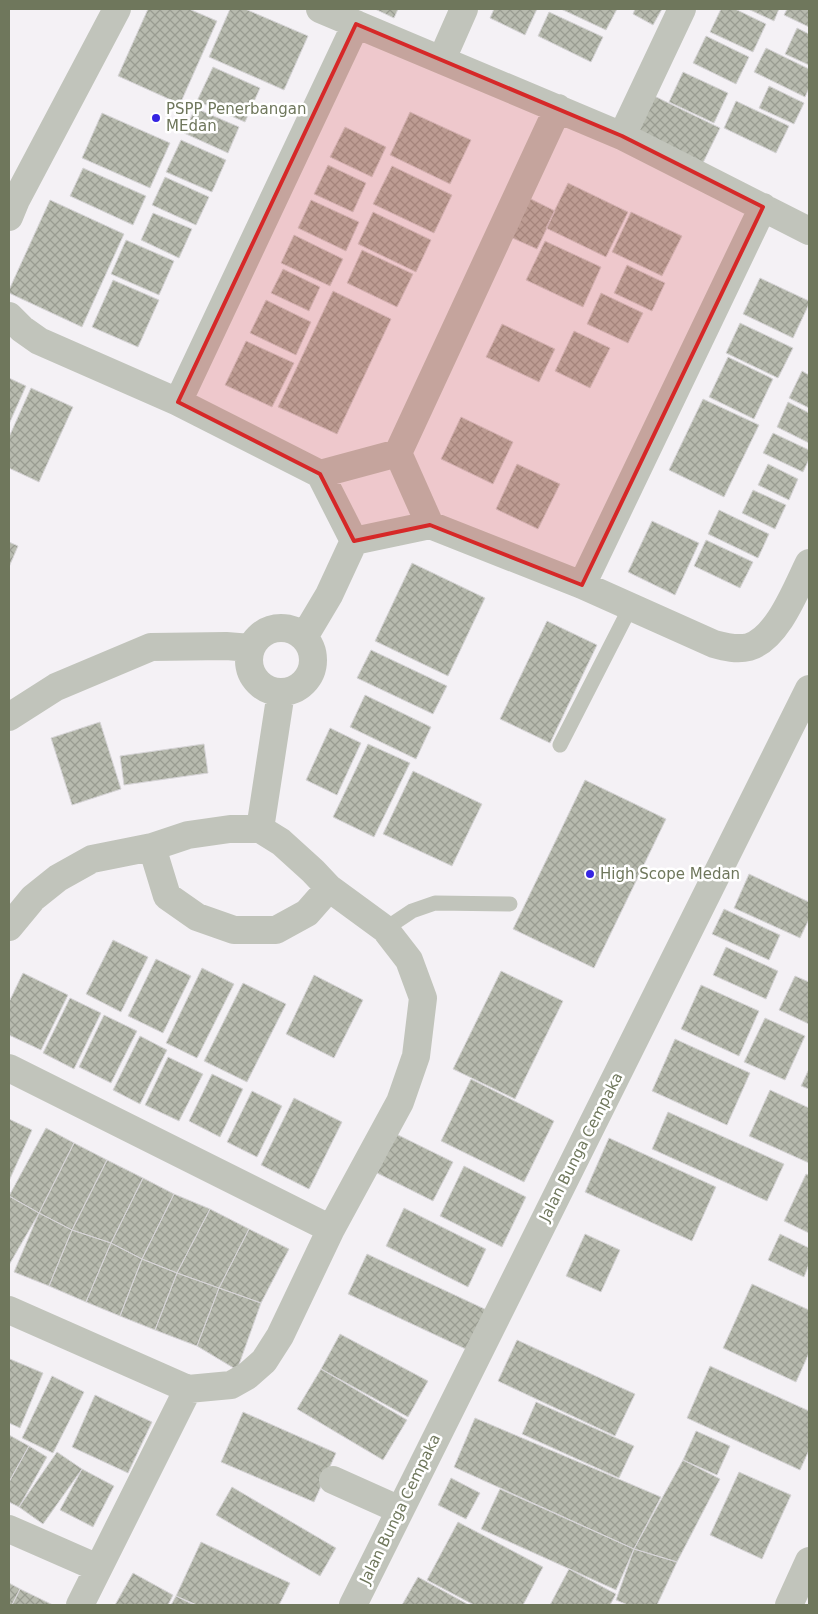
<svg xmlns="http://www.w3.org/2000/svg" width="818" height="1614" viewBox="0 0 818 1614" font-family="'DejaVu Sans',sans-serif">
<defs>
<pattern id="building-cross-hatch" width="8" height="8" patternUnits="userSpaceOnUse" patternTransform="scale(1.25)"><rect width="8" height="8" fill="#b7baae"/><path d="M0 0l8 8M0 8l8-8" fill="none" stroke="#999c91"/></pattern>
</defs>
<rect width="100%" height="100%" fill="#f4f1f5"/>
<!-- building -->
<path fill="url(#building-cross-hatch)" stroke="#d6d4d6" d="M148,9H189L217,21L180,104L118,76Z
M230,9H245L308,36L284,90L209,57Z
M375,9H398L394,18Z
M494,9H537L525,35L490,18Z
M561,9H617L606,30Z
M635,9H662L653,25L633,14Z
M721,9H735L766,24L753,52L710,32Z
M748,9H779L774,21Z
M787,9H809V27L784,15Z
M549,12L603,37L591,62L538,36Z
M797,28L809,34V65L785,54Z
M706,36L749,57L736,84L693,63Z
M766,48L809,69V88L805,97L754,72Z
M213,67L260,88L245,122L197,101Z
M683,72L728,93L714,123L669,102Z
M769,86L804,103L794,124L759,108Z
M650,94L720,128L699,171L629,137Z
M736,101L789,126L776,153L724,128Z
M195,108L239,127L228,153L184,133Z
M410,112L471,140L450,184L390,155Z
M102,113L170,143L150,188L82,158Z
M345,127L386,147L372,177L330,157Z
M181,140L226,160L212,192L166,172Z
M328,165L366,183L353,212L314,194Z
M392,166L452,195L434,233L373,204Z
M83,168L146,196L133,225L70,196Z
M165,177L209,197L196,225L152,205Z
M568,183L628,212L606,257L546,228Z
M527,197L555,211L537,249L508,236Z
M50,200L124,234L82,327L9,293V290Z
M311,200L359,222L346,251L298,228Z
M373,212L431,240L416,272L358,244Z
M631,212L682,236L662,276L612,252Z
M153,213L192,229L179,258L141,240Z
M294,235L343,259L330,286L281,263Z
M126,240L174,261L159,295L111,274Z
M545,241L601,267L583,307L526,280Z
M362,250L413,274L397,307L347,283Z
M627,265L665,283L652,311L614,293Z
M283,269L320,287L309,311L271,293Z
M760,278L809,301V304L793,338L743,314Z
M113,280L159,300L138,347L92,327Z
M333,291L391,319L337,434L278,407Z
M601,293L643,313L628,343L587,324Z
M266,300L311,322L296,355L250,333Z
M740,323L793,348L778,378L726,353Z
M502,324L555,349L539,382L486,357Z
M574,331L610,348L590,388L555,371Z
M246,341L294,363L272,407L225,385Z
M728,357L773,379L754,419L709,397Z
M802,371L809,375V408L789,398Z
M9,378L26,386L9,424Z
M31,388L73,407L39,482L9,468V437Z
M703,399L759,425L724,497L669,470Z
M788,402L809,413V443L777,427Z
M461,417L513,442L493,484L441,459Z
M773,433L809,450V459L803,472L763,453Z
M517,464L560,484L538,529L496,509Z
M768,464L798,479L789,500L758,485Z
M753,490L786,505L775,529L742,513Z
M719,510L769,534L758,558L708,534Z
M652,521L699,543L675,595L628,572Z
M706,540L753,562L740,588L694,566Z
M9,542L18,546L9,567Z
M412,563L485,598L448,676L375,641Z
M547,621L597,645L550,743L500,719Z
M371,650L447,686L433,714L357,678Z
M365,695L431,727L416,759L350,727Z
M100,722L121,789L72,805L51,738Z
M330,728L361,743L337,795L306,780Z
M204,744L208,773L124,785L120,756Z
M368,744L410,763L374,837L333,817Z
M413,771L482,804L452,866L383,834Z
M585,780L666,819L594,968L513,929Z
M749,874L809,902V919L800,938L734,908Z
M724,909L780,935L769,960L712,934Z
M113,940L148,957L121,1012L86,994Z
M726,947L778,971L766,999L713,975Z
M156,959L191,976L163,1033L128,1016Z
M202,968L234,984L197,1058L166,1043Z
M501,971L563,1001L515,1099L453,1069Z
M23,973L68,995L41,1050L9,1035V1002Z
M314,975L363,1000L334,1058L286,1034Z
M795,976L809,982V1024L779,1010Z
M243,983L286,1004L247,1082L204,1061Z
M701,985L759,1011L739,1056L681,1029Z
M70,998L101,1013L74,1069L43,1053Z
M104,1015L137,1031L111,1083L79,1067Z
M765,1018L805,1036L785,1080L744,1062Z
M140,1036L167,1050L140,1104L113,1090Z
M675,1039L750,1073L727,1125L652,1091Z
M168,1057L203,1074L179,1121L145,1105Z
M809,1069V1089L801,1086Z
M212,1074L243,1089L220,1137L189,1121Z
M471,1079L554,1121L524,1182L441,1141Z
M770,1090L809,1108V1163L749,1136Z
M252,1091L282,1106L257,1157L227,1142Z
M294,1098L342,1122L309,1189L261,1165Z
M668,1112L784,1164L767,1201L652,1149Z
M9,1119L32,1130L9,1181Z
M46,1128L74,1143L39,1213L9,1196Z
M396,1134L453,1162L433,1201L377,1173Z
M609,1138L716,1187L692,1241L585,1192Z
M74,1143L107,1160L72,1230L39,1213Z
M107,1160L143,1178L111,1243L72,1230Z
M464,1166L526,1197L502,1247L440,1216Z
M806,1174L809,1175V1233L784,1221Z
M143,1178L174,1194L142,1259L111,1243Z
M174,1194L210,1209L177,1273L142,1259Z
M9,1196L39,1213L9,1265Z
M404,1208L486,1249L468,1287L386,1246Z
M210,1209L249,1229L219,1288L177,1273Z
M39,1213L72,1230L49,1286L14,1272Z
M249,1229L289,1249L261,1303L219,1288Z
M72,1230L111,1243L86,1302L49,1286Z
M585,1234L620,1250L601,1292L566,1276Z
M780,1234L809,1248V1264L804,1277L768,1260Z
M111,1243L142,1259L120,1316L86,1302Z
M367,1254L491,1312L472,1352L348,1294Z
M142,1259L177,1273L155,1330L120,1316Z
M177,1273L219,1288L197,1346L155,1330Z
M752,1284L809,1310V1353L796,1382L723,1348Z
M219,1288L261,1303L237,1370L197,1346Z
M340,1334L428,1381L408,1417L321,1369Z
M517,1340L635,1394L615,1436L498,1381Z
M10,1359L43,1373L20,1428L9,1423V1362Z
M710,1366L809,1411V1450L800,1470L687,1418Z
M321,1369L407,1420L383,1460L297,1409Z
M52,1376L84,1392L53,1453L22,1438Z
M95,1395L152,1422L128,1473L72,1447Z
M536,1402L634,1446L619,1478L522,1434Z
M243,1412L336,1453L314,1502L221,1462Z
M475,1418L661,1497L634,1549L454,1467Z
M696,1431L730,1446L717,1475L683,1460Z
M9,1435L29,1446L9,1482Z
M29,1446L47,1457L19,1507L9,1502V1482Z
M57,1452L82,1469L43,1524L19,1507Z
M683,1460L720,1479L677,1562L634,1549Z
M82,1469L114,1486L93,1527L60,1510Z
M739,1472L791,1495L762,1559L710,1535Z
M451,1478L480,1493L466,1519L438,1505Z
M232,1487L336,1548L320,1576L216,1515Z
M500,1489L634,1549L616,1590L481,1529Z
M458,1522L543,1567L523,1605H474L427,1580Z
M201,1542L290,1583L279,1605H197L176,1596Z
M634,1549L677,1562L657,1605H628L616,1600Z
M569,1569L616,1594L610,1605H550Z
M133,1573L173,1595L168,1605H115Z
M418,1577L469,1605H402Z
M9,1583L20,1589L12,1605H9Z
M20,1589L53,1605H12Z
M176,1596L194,1605H171Z"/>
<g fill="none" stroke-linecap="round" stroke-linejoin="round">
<!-- service -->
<path stroke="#c1c4bb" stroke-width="15" d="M560,745L631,606
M385,929L412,911L435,903L510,904"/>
<!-- minor -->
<path stroke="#c1c4bb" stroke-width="28" d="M320,9L622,136L809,231
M442,59L464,9
M622,136L682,9
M9,217L16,200L117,9
M9,316L22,329L39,341L178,402L320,474
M178,402L356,24
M430,525L582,585L714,644C725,647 737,650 749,647C778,638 796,589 809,563
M354,541L430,525L398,453L558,108
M354,541L320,474L398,453
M582,585L763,207
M249 660a32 32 0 1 1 64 0a32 32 0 1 1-64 0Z
M304,637L329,595L354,541
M9,717L56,687L151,647L226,646L251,648
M152,847L167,896L197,917L234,930H276L307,913L329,888
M9,927L33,898L58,878L92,859L152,847L188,835L230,829H260
M9,1068L331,1229
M9,1310L188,1389L231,1385L247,1376L264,1361L280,1336L331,1229L400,1102L416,1056L423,998L409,960L385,929L329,888L313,871L281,842L260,829L281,692
M333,1480L400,1510
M9,1529L98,1568
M80,1605L188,1389
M353,1605L809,689"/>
<!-- tertiary -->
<path stroke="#c1c4bb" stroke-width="28" d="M789,1605L809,1561"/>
</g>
<!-- marked area -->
<path fill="#d62828" fill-opacity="0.2" stroke="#d62828" stroke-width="4" stroke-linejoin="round" d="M356,24L622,136L763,207L582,585L430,525L354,541L320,474L178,402Z"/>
<!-- markers -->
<g fill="#3524e2" stroke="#fff" stroke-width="2">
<circle cx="156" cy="118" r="5"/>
<circle cx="590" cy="874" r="5"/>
</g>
<g text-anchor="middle" stroke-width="5" stroke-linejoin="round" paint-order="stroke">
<!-- poi labels -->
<g font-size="15" fill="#6f775c" stroke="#fff" text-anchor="start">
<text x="166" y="114">PSPP Penerbangan<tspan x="166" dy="17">MEdan</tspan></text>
<text x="600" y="879">High Scope Medan</text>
</g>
<!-- street labels -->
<g font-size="15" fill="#6f775c" stroke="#fff">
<text transform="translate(581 1147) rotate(-63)" y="5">Jalan Bunga Cempaka</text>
<text transform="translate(400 1509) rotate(-64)" y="5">Jalan Bunga Cempaka</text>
</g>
</g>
<!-- border -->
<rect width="818" height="1614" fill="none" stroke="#6f775c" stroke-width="20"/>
</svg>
